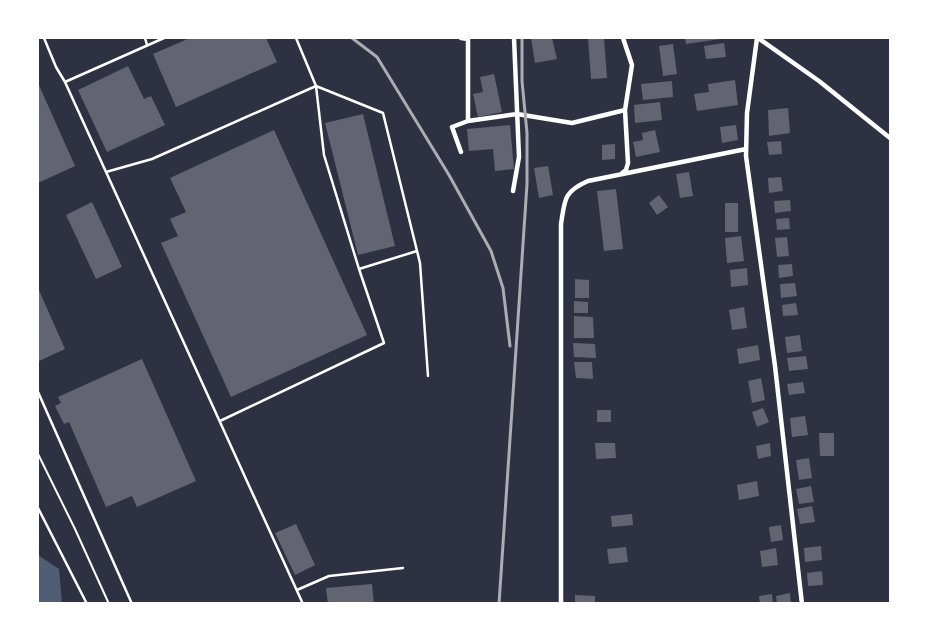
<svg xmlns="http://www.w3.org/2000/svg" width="928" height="641" viewBox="0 0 928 641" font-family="Inter,sans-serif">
<rect width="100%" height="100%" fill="#2d3142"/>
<!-- water -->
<path fill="#4f5d75" d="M38,555L59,569L62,603H38Z"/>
<!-- building -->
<path fill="#626471" d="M190,38H266L277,62L176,107L153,54Z
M531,38H552L557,59L535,63Z
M588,38H604L607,78L591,79Z
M685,38H721V39L686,44Z
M724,43L726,57L706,59L704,46Z
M673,44L677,74L663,76L659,46Z
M128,66L144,99L151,96L165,125L107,152L78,90Z
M494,74L502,112L478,117L473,94L483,92L480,77Z
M735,80L738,105L697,111L694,94L709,92L708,84Z
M672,81L673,97L643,100L641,84Z
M38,83L75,166L38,183Z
M660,102L662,120L635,123L634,105Z
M788,108L790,133L769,136L768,110Z
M363,114L395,246L358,255L325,123Z
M510,125L514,169L495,171L493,149L469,151L467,129Z
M736,125L738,140L722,143L720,127Z
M274,130L367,335L231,397L161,243L178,236L170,219L186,212L170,178Z
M655,130L660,152L636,157L633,142L643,140L642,133Z
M781,141L782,154L769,155L767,142Z
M615,144V159L602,160V145Z
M548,166L553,195L539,198L534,168Z
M689,172L693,196L680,198L676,174Z
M781,177L783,191L769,193L768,178Z
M616,189L623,249L604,251L597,191Z
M659,195L668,207L657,215L649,203Z
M790,200L791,211L775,213L774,201Z
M92,202L122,267L96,279L66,215Z
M725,203H738V232H725Z
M789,218L790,229L777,230L776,219Z
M741,236L744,261L727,263L725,238Z
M787,237L789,256L777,257L775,238Z
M792,264L793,276L779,278L778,265Z
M747,268L748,285L731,287L730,270Z
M575,279L589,280V298H575Z
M795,283L797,296L781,298L780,284Z
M38,288L65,349L39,361L38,359Z
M574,301L588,302V313H574Z
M796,303L798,315L783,316L782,305Z
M744,307L747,328L732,330L729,310Z
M574,316L593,317L594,338H574Z
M800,335L802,351L787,353L785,337Z
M573,343L595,344L596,358L574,357Z
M758,345L760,360L739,364L737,349Z
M806,356L808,369L789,371L787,358Z
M142,359L196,481L137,507L132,496L106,507L69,422L64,424L55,406L61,403L58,397Z
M574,362H592L593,379L576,378Z
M761,378L765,400L752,403L748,381Z
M803,382L805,393L789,395L787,384Z
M763,408L769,422L757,427L752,412Z
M597,410H611V422H597Z
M805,416L808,435L792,437L790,418Z
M819,433H834V456H820Z
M595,443H615L616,458L596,459Z
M770,443L771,456L758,459L756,446Z
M809,458L812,478L799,480L796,460Z
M757,481L759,496L739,500L737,485Z
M811,486L814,502L799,504L796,489Z
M812,506L815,522L800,524L797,509Z
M632,514L633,525L612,527L611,516Z
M296,524L315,565L295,575L275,533Z
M781,525L783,540L771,542L769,527Z
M821,546L822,560L805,562L804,548Z
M626,547L628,562L609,564L607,549Z
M776,548L778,565L762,567L760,551Z
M822,571L823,585L808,586L807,573Z
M372,584L374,604H328L326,588Z
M790,593L791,604H777L776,596Z
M772,594L773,604H760L759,596Z
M575,595L595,596V604H575Z"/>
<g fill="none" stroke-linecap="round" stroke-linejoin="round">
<!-- path -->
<path stroke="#fff" stroke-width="2" d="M38,454L75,529L109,604"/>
<!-- service -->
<path stroke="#fff" stroke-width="2.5" d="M44,38L56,67L65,82
M145,38L147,45
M164,38L65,82L303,604
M106,172L152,159L316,86L296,38
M359,269L324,155L316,86L383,113L420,263L428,376
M38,392L132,604
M220,421L384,343L359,269L417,251
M38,508L87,604
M297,590L329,576L403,568"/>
<!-- minor -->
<path stroke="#fff" stroke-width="4.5" d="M461,38L468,39V121
M757,38L747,113L746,156L775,366L802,604
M758,38L819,81L890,138
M461,152L452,127L468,121L517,114L572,123L625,110
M621,174L626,170L628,163L625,110L632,65L623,38
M513,191L519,157L514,38
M561,604V224C565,200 563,192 588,181L746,149"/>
<!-- rail -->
<path stroke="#abadb3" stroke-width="3" d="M352,38L377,57L449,175L491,251L503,288L510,346
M499,604L527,184V133L522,81V38"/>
</g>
<!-- border -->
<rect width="928" height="641" fill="none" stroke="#ffffff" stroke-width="78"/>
</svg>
